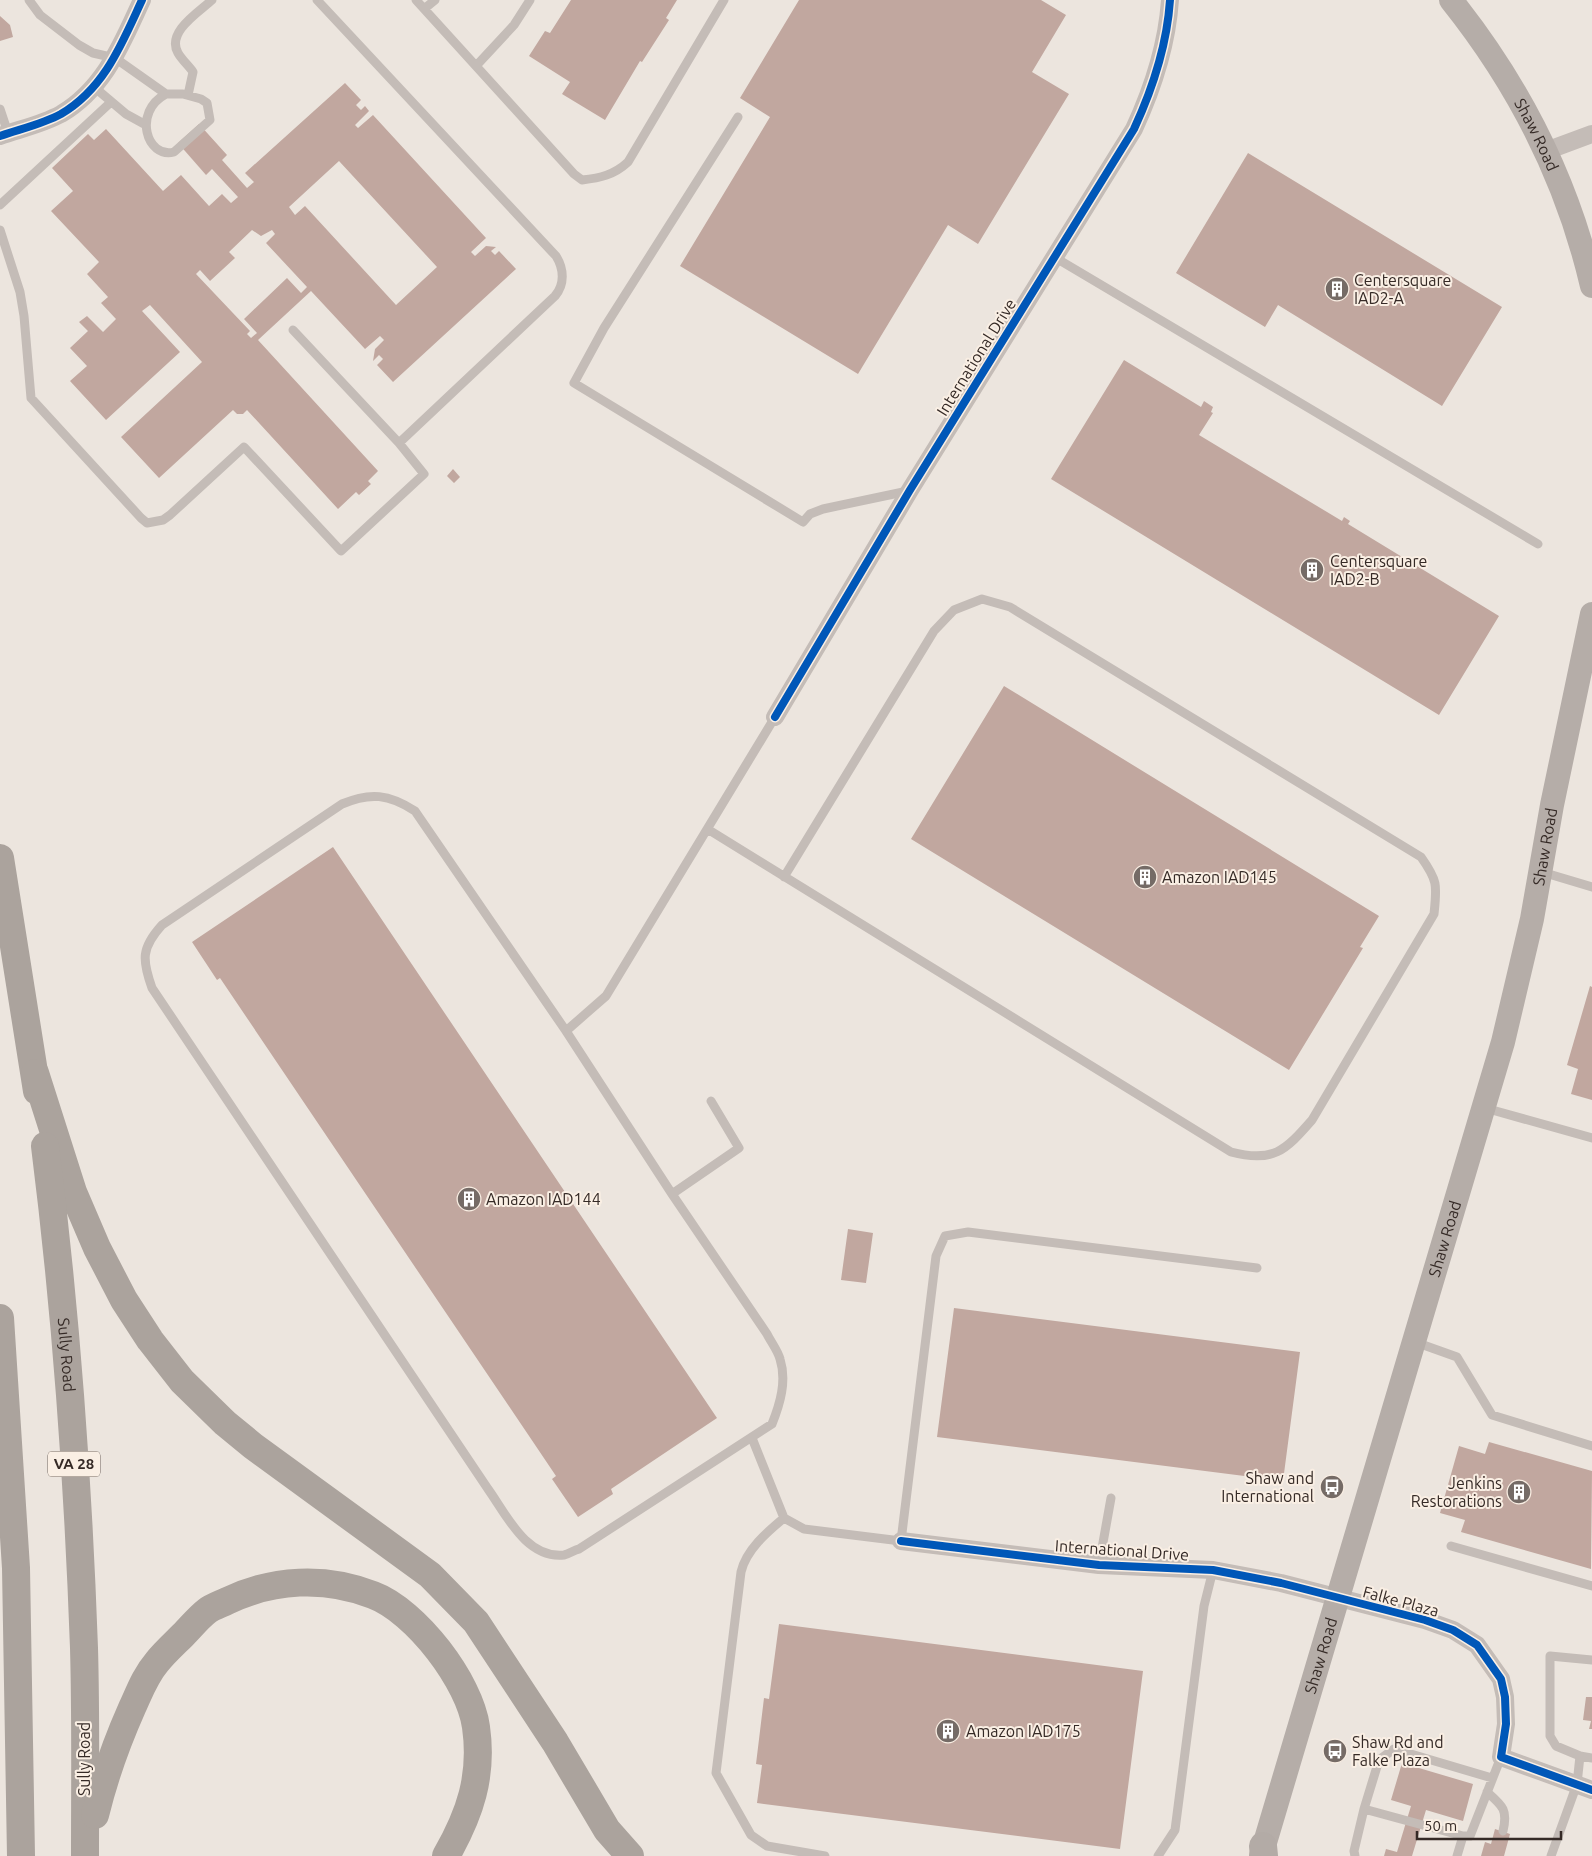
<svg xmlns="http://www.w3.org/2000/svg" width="1592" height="1856" viewBox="0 0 1592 1856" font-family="Ubuntu,sans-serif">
<rect width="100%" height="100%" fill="#ece5de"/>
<!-- building -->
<path fill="#c1a79f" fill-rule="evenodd" d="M571,0H677L666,18L669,20L642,62L640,61L605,120L562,94L570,82L529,56L545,31L550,33Z
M799,0H1041L1066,15L1032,72L1069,94L978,244L948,225L858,374L680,266L770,117L740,98Z
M0,16L10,25L13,37L0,41Z
M345,83L361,100L356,105L361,110L365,106L369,111L355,125L358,128L373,115L486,238L471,252L475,256L486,246L496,247L491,251L495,255L499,251L516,269L393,382L377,365L383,359L379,355L373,361L375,349L384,340L380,336L365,349L311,291L258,340L378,471L368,481L371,484L359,495L356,492L338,509L247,410L243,414H237L233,410L159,478L121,437L202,362L150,305L142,311L180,352L106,420L70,381L87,366L70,348L88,331L79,322L87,316L103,332L116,319L101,303L108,297L87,274L99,262L51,211L73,191L52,168L88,134L94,140L106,129L163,191L181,175L209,206L222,194L231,203L238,197L212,169L206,175L178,143L199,124L227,155L222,160L247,188L254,182L245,173ZM339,161L437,267L396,305L305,206L295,215L289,207ZM252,230L261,236L272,230L275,234L266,243L307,287L301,293L287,278L244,319L257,333L251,338L247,334L250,331L196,274L200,270L210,281L235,258L229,252Z
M1248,153L1502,307L1442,406L1278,305L1265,327L1176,273Z
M1124,360L1201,407L1204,401L1213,407L1211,412L1213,413L1199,435L1342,521L1344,517L1350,521L1348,524L1499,616L1439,715L1051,479Z
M453,469L460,477L454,483L447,476Z
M1004,686L1379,916L1360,947L1363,948L1289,1070L911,839Z
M333,847L717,1418L611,1489L613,1494L578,1517L552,1479L556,1476L220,978L217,980L192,942Z
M1590,986L1592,987V1100L1571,1094L1578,1069L1567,1065Z
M848,1229L873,1233L866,1283L841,1280Z
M954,1308L1300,1352L1283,1481L937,1437Z
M1489,1442L1592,1471L1591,1569L1461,1532L1465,1520L1440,1513L1459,1446L1485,1454Z
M779,1624L1143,1671L1120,1849L757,1803L762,1765L756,1764L764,1698L769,1699Z
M1586,1697H1592V1729H1589L1591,1721L1583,1720Z
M1402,1763L1473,1784L1463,1821L1426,1810L1412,1856H1384L1386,1849L1397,1852L1411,1806L1391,1800Z
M1495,1829L1510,1834L1504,1856H1481L1485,1842L1491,1844Z"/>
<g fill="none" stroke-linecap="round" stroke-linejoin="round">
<!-- service -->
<path stroke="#c4bcb7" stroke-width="9" d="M29,0L40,15L79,45L93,53L115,58L166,94H183L201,99L207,103L210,120L174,152C147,159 132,112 166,94
M416,0L574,174L582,180C600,178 614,175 628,162L724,0
M424,9L435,0
M476,66L514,25L530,0
M94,87L126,114L146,125
M188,95L193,72C189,66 182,60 178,53C166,32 199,12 212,0
M0,109L8,133
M738,117L604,328L574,383L803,522L810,514L823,509L908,491
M0,205L111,102
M0,230L20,292L24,316L31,398L141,518L147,523L163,520L170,515L244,447L341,551L424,474L399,443
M1054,257L1538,544
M293,330L399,443L555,296C565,284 564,269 556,256L317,0
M709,830L1231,1152C1273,1163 1285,1151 1312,1120L1434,914C1437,885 1438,881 1421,857L1010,607L982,599L954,610L934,631L784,877
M1542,872L1592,887
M566,1031L672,1194L767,1334C771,1342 778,1351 780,1359C787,1381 780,1404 772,1424L579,1549C574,1550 569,1554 564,1555C526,1559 506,1514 488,1489L152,988C142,960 141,948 162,925L342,804C370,792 389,794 415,811L566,1031L606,996L775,717
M1485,1108L1592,1138
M672,1194L739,1148L711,1101
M1415,1342L1457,1357L1492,1415L1592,1446
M752,1438L784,1518
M1451,1546L1592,1586
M1099,1565L1111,1498
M1580,1756L1592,1758
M1492,1778L1394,1749L1379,1760L1364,1809L1463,1836H1470L1501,1757
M1487,1792C1503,1806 1508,1810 1503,1831
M825,1856L767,1846L751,1835L716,1773L741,1572C746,1550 767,1532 784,1518L804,1529L901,1541L936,1256L945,1236L968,1232L1257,1268
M1158,1856L1175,1830L1204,1606L1213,1570
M1355,1856L1354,1851L1364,1809
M1457,1856L1463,1836
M1551,1856L1577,1784L1580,1756L1556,1746L1550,1736V1656L1592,1660"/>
<!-- minor -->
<path stroke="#c4bcb7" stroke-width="18" d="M0,136C20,129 43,124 61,114C105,88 122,43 142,0
M1546,151L1592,134
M775,717L910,490L1134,129C1153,88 1167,45 1170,0
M901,1541L1099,1565L1213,1570L1281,1583L1425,1620L1453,1630L1477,1645L1501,1679L1505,1697L1506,1724L1501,1757L1592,1790"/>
<!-- secondary -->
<g stroke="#b5ada8" stroke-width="24">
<path id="s1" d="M1451,0C1519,85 1567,179 1592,286"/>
<path id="s2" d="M1261,1856L1503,1042L1532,919L1552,805L1592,614"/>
</g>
<!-- primary -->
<path stroke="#b3aba6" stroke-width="28" d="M1263,1846L1264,1856"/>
<!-- motorway -->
<g stroke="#aba39d" stroke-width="28">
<path d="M0,858L37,1091"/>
<path d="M35,1073L73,1192L97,1248L124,1300L150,1340L182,1381L225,1423L253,1446L430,1575L476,1622L555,1742L607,1830L630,1856"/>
<path id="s3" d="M45,1146C66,1312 78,1480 84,1648C86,1717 85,1787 85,1856"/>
<path d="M0,1318L16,1568L21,1856"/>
<path d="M95,1815C104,1778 116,1744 132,1708C139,1693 145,1676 157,1662C164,1653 174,1644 183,1635C191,1627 198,1618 207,1611C212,1607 221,1604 227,1601C273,1579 325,1576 373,1595C416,1611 470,1682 476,1727C483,1776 470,1814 446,1856"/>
</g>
<!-- cycleway casing -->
<g stroke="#faefe4" stroke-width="11">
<path id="cycleway" d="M0,136C20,129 43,124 61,114C105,88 122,43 142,0
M775,717L910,490L1134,129C1153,88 1167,45 1170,0
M901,1541L1099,1565L1213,1570L1281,1583L1425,1620L1453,1630L1477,1645L1501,1679L1505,1697L1506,1724L1501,1757L1592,1790"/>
</g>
<!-- cycleway -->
<use href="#cycleway" stroke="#0057b8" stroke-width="8"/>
</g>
<!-- icons -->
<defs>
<g id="building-disc" transform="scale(1.25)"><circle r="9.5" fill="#756b66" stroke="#faefe4"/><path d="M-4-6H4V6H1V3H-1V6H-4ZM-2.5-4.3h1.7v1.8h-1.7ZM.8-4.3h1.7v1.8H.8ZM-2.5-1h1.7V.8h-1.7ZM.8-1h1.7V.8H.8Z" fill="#fff"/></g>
<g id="bus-disc" transform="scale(1.25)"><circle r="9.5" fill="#756b66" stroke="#faefe4"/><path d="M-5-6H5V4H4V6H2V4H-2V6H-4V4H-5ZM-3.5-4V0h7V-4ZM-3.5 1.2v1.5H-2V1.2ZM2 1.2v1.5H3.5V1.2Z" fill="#fff"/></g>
</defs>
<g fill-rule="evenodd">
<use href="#building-disc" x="1337" y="289"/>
<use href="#building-disc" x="1312" y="570"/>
<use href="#building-disc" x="1145" y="877"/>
<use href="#building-disc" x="469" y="1199"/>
<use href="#bus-disc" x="1332" y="1487"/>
<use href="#building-disc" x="1519" y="1492"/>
<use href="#building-disc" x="948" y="1731"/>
<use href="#bus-disc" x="1335" y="1751"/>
</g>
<g text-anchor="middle" stroke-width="4" stroke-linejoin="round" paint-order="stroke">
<!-- shield labels -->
<rect fill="#faefe4" stroke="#70655f" stroke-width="1" x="48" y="1451.5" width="52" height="25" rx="4"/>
<g font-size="15" font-weight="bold" fill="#352a26">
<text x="74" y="1469">VA 28</text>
</g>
<!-- street labels -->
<g font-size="16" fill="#352a26" stroke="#faefe4">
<text dy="6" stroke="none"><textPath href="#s1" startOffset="160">Shaw Road</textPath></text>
<text transform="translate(976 357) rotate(-58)" y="6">International Drive</text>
<text dy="6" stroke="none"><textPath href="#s2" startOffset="1049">Shaw Road</textPath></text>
<text dy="6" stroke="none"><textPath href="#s2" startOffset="644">Shaw Road</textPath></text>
<text dy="6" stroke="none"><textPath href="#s3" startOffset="210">Sully Road</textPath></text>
<text transform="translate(1122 1550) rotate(4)" y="6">International Drive</text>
<text transform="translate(1401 1601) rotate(15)" y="6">Falke Plaza</text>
<text dy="6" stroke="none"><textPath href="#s2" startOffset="209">Shaw Road</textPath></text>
<text transform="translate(84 1759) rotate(-90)" y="6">Sully Road</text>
</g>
<!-- poi labels -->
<g font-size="16" fill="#352a26" stroke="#faefe4" text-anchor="start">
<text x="1354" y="286">Centersquare<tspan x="1354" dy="18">IAD2-A</tspan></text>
<text x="1330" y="567">Centersquare<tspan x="1330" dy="18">IAD2-B</tspan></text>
<text x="1162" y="883">Amazon IAD145</text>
<text x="486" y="1205">Amazon IAD144</text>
<text x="1314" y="1484" text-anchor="end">Shaw and<tspan x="1314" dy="18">International</tspan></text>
<text x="1502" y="1489" text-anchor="end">Jenkins<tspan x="1502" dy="18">Restorations</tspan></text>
<text x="966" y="1737">Amazon IAD175</text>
<text x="1352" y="1748">Shaw Rd and<tspan x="1352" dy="18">Falke Plaza</tspan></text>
</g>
</g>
<!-- scale -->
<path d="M1417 1831v8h144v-8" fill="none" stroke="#352a26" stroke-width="2.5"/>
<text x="1424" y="1831" font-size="15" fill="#352a26" stroke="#faefe4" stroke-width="4" paint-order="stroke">50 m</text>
</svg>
